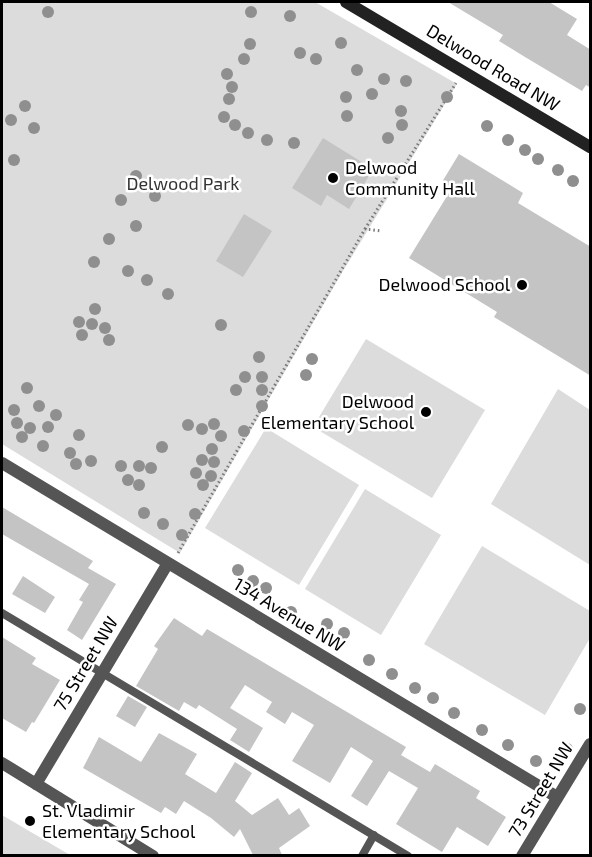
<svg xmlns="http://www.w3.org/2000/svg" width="592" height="857" viewBox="0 0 592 857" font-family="'Exo 2',sans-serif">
<rect width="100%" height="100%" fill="#fff"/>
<!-- green -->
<path fill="#dcdcdc" d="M2,2H315L457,84L343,271L180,553L2,444Z
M366,339L485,410L432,498L313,427Z
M558,389L590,410V565L491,504Z
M266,428L359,485L299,585L205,528Z
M365,489L441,535L381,635L305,589Z
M482,546L590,611V638L545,715L424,644Z
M2,815L70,855H2Z"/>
<!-- building -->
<path fill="#c4c4c4" d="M448,2H549L577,19L567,35L591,50V88L586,85L582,91L525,57L499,41L503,35Z
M323,138L373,169L349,209L327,195L321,206L292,188Z
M459,154L523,193L518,203L591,247V376L494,317L497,312L409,258L452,188L442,182Z
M244,214L272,231L243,277L216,261Z
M2,507L93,561L88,568L116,584L82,640L67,630L83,602L79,600L89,584L2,534Z
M23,576L55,597L45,613L12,594Z
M174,618L202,636L207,629L406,747L401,755L430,772L435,764L480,791L476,798L506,817L488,846L457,827L442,852L396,824L418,788L389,771L367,806L351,796L373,761L351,747L330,783L292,761L314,725L292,712L285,724L266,712L272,702L245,685L230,708L263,728L249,752L230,740L237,729L199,705L196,709L184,702L179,711L136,686L158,649L154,646Z
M2,637L36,658L32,664L60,680L34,723L32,722L26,732L2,718Z
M128,696L147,707L135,727L116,716Z
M159,733L197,754L185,774L216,793L235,762L252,773L235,801L252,815L278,798L289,815L299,808L310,826L279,848L282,855H253L240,829L234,837L211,818L184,801L176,814L165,807L161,813L83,768L99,737L141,762Z"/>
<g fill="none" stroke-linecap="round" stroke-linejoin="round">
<!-- path -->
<path stroke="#777" stroke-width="3" stroke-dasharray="1.5 3" stroke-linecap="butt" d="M365,229L456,83
M178,553L365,229L382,231"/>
<!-- lane -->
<path stroke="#555" stroke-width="8" d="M2,613L408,856
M362,856L374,835"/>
<!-- street -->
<path stroke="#555" stroke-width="12" d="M2,463L557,797
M2,763L153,856
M36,784L168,563
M522,856L590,744"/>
<!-- secondary -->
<path stroke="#222" stroke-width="12" d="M346,2L590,147"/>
</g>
<!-- trees -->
<g fill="#8f8f8f">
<circle cx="48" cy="12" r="6"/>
<circle cx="251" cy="12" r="6"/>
<circle cx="290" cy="16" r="6"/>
<circle cx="341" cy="43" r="6"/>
<circle cx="250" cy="44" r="6"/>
<circle cx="300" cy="53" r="6"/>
<circle cx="244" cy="59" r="6"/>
<circle cx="316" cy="59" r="6"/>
<circle cx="357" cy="70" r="6"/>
<circle cx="227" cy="74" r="6"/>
<circle cx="384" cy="79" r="6"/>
<circle cx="406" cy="81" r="6"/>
<circle cx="232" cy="87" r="6"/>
<circle cx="372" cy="94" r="6"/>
<circle cx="346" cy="97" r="6"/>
<circle cx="447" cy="97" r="6"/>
<circle cx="229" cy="99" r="6"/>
<circle cx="25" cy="106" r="6"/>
<circle cx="401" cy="111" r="6"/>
<circle cx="347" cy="116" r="6"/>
<circle cx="224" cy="117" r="6"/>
<circle cx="11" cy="120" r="6"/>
<circle cx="235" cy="125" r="6"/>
<circle cx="402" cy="125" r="6"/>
<circle cx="487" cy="126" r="6"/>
<circle cx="34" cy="128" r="6"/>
<circle cx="248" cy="133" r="6"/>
<circle cx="388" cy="138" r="6"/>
<circle cx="267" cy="140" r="6"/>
<circle cx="508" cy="140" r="6"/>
<circle cx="294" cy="143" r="6"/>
<circle cx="525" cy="150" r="6"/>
<circle cx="538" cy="159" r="6"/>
<circle cx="14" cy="160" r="6"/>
<circle cx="558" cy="170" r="6"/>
<circle cx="136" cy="176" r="6"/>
<circle cx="573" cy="181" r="6"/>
<circle cx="155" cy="196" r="6"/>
<circle cx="121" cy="200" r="6"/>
<circle cx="136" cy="226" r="6"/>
<circle cx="109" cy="239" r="6"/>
<circle cx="94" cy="262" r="6"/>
<circle cx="128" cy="271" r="6"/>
<circle cx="147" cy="280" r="6"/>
<circle cx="168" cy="294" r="6"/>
<circle cx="95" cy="309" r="6"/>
<circle cx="79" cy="322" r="6"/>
<circle cx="92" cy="324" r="6"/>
<circle cx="221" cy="325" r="6"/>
<circle cx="105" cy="328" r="6"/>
<circle cx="82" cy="335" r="6"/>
<circle cx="109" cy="340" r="6"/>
<circle cx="259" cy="357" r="6"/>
<circle cx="312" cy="359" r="6"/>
<circle cx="306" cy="375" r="6"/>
<circle cx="245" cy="377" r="6"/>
<circle cx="262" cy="377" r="6"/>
<circle cx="27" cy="388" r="6"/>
<circle cx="236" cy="390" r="6"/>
<circle cx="262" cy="390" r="6"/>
<circle cx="39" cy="406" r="6"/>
<circle cx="262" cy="406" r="6"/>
<circle cx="14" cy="410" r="6"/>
<circle cx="56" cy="415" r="6"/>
<circle cx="17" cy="423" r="6"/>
<circle cx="214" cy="424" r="6"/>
<circle cx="188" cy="425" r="6"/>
<circle cx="48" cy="427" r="6"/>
<circle cx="30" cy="428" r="6"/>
<circle cx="202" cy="429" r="6"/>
<circle cx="244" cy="431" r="6"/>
<circle cx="79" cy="435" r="6"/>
<circle cx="221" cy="436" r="6"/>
<circle cx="22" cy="437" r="6"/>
<circle cx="43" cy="446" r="6"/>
<circle cx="162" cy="447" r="6"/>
<circle cx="212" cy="449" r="6"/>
<circle cx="70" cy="453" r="6"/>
<circle cx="202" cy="460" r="6"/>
<circle cx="91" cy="461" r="6"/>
<circle cx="214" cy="462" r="6"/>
<circle cx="76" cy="464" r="6"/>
<circle cx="121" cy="466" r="6"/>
<circle cx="139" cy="466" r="6"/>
<circle cx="151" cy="468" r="6"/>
<circle cx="196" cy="473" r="6"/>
<circle cx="211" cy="476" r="6"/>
<circle cx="128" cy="480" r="6"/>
<circle cx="139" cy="485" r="6"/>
<circle cx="203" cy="485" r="6"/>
<circle cx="144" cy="513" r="6"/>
<circle cx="195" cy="514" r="6"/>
<circle cx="163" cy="524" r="6"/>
<circle cx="182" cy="535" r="6"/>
<circle cx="238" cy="570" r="6"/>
<circle cx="253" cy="581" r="6"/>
<circle cx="266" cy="588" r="6"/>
<circle cx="291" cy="612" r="6"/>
<circle cx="327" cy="624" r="6"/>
<circle cx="344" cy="633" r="6"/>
<circle cx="369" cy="660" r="6"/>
<circle cx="392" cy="674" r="6"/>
<circle cx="415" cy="688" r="6"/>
<circle cx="433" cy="698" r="6"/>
<circle cx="580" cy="709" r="6"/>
<circle cx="454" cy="713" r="6"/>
<circle cx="482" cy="730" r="6"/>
<circle cx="508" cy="745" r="6"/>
<circle cx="567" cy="749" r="6"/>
<circle cx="536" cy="761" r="6"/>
</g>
<!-- markers -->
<g fill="#000" stroke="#fff" stroke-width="2">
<circle cx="333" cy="178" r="6"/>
<circle cx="522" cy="285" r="6"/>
<circle cx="426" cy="412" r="6"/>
<circle cx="30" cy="821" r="6"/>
</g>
<g text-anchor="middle" stroke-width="5" stroke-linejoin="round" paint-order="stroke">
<!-- street labels -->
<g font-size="18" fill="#000" stroke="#fff">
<text transform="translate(493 68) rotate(31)" y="6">Delwood Road NW</text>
<text transform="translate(289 615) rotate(31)" y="6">134 Avenue NW</text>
<text transform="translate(86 664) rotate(-59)" y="6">75 Street NW</text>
<text transform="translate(541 790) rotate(-59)" y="6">73 Street NW</text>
</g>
<!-- poi labels -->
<g font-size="18" fill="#000" stroke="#fff" text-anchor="start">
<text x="345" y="174">Delwood<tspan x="345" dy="21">Community Hall</tspan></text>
<text x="510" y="291" text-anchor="end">Delwood School</text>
<text x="414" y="408" text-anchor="end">Delwood<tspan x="414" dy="21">Elementary School</tspan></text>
<text x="42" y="817">St. Vladimir<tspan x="42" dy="21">Elementary School</tspan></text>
</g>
<!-- park labels -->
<g font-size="18" fill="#333" stroke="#fff">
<text x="183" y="190">Delwood Park</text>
</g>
</g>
<!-- border -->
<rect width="592" height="857" fill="none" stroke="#000000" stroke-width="6"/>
</svg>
